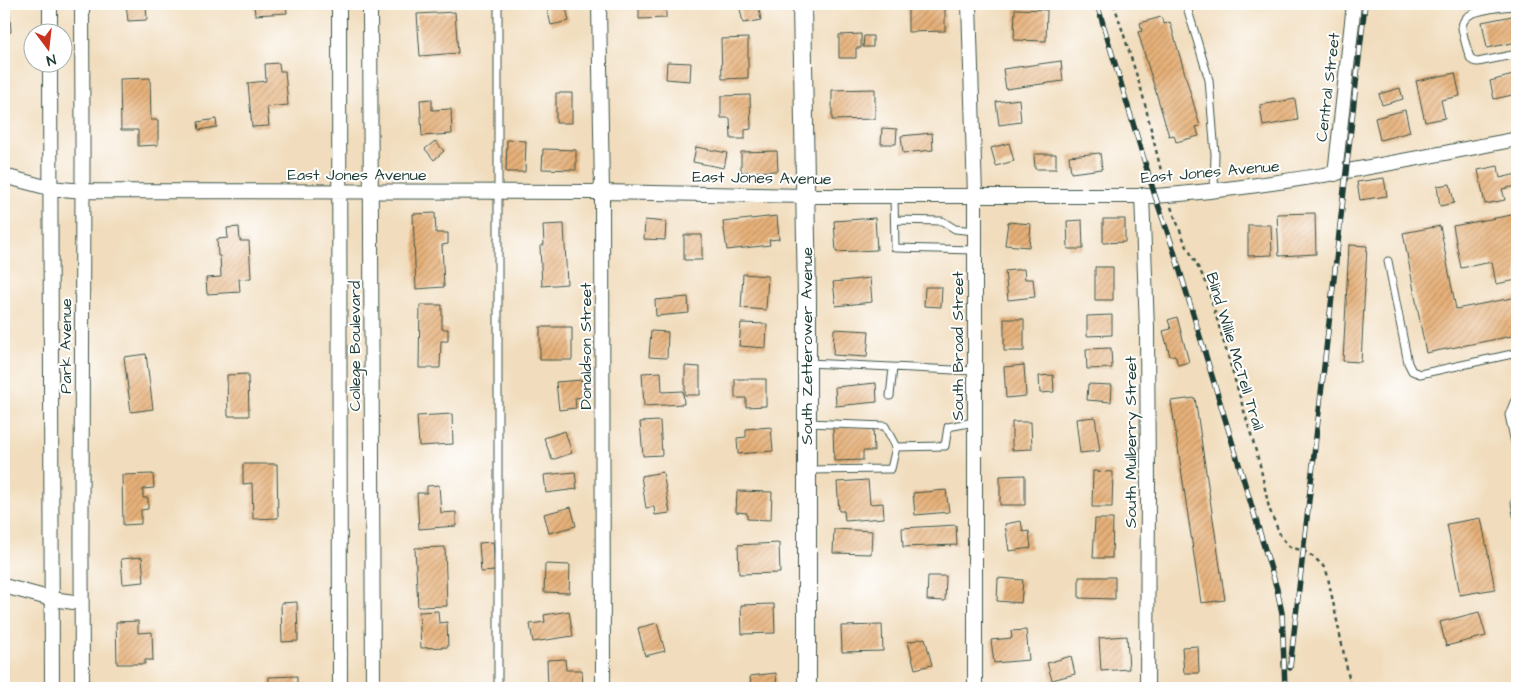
<svg xmlns="http://www.w3.org/2000/svg" width="1521" height="692" viewBox="0 0 1521 692" font-family="'Architects Daughter',sans-serif">
<defs>
<pattern id="building-hatch" width="6" height="6" patternUnits="userSpaceOnUse" patternTransform="scale(1.25)"><rect width="6" height="6" fill="#e7b179"/><path d="M-1 1l2-2M0 6l6-6M5 7l2-2" fill="none" stroke="#bb9164"/></pattern>
</defs>
<rect width="100%" height="100%" fill="#fff"/>
<filter id="ink" filterUnits="userSpaceOnUse"><feTurbulence type="fractalNoise" baseFrequency=".02" numOctaves="2"/><feDisplacementMap in="SourceGraphic" scale="10" xChannelSelector="R" yChannelSelector="G"/><feConvolveMatrix kernelMatrix="1 2 1 2 8 2 1 2 1" color-interpolation-filters="sRGB"/></filter>
<filter id="wash" filterUnits="userSpaceOnUse"><feTurbulence type="fractalNoise" baseFrequency=".0096" numOctaves="4" result="noise"/><feDisplacementMap in="SourceGraphic" scale="20" xChannelSelector="R" yChannelSelector="G"/><feGaussianBlur stdDeviation="1.12" result="paint"/><feColorMatrix in="noise" values="0 0 0 0 0 0 0 0 0 0 0 0 0 0 0 0 0 1.4 0 .05"/><feComposite in="paint" operator="in"/></filter>
<g filter="url(#wash)">
<rect width="100%" height="100%" fill="#f1ddbd"/>
<g id="blocks">
<!-- building -->
<path fill="url(#building-hatch)" d="M4,4H9L11,32H4Z
M126,4H146L147,20L128,21Z
M254,4H286L287,13L255,15Z
M546,4H565L569,21L551,25Z
M639,4H666V18L639,19Z
M739,4H758L761,20L743,23Z
M945,8V31L908,32V9Z
M1015,9L1047,10L1046,41L1014,40Z
M455,12L458,53L420,56L417,14Z
M1517,15V42L1487,48L1482,22Z
M1161,17L1164,24L1170,22L1200,126L1196,127L1199,136L1176,142L1174,135L1169,136L1138,32L1142,31L1140,23Z
M861,34V48H856V58H839V35Z
M864,36H873V47H863Z
M748,38V78L722,79L721,39Z
M4,56H8L9,103H4Z
M1061,61L1063,81L1006,89L1003,69Z
M667,62L691,63L690,81L666,79Z
M279,63L280,71H285L288,105L267,107L269,126L252,127L248,83L266,81L265,64Z
M1455,73L1460,96L1441,100L1445,118L1425,122L1416,81Z
M1517,74V94L1494,99L1490,81Z
M150,78L151,120H158V145L138,146V130H121L120,79Z
M1400,88L1403,99L1382,105L1379,94Z
M875,89V119L832,120V90Z
M556,93H572V123H556Z
M750,95L751,129L745,130V139H731L730,118H721V96Z
M432,99V110L451,109L452,134L422,136L420,100Z
M1019,99L1021,122L999,125L996,102Z
M1295,99L1298,120L1263,126L1260,105Z
M1405,110L1410,132L1380,140L1375,118Z
M216,119L217,127L199,130L198,122Z
M882,128L897,129L896,144H881Z
M932,133L933,150L903,153L901,136Z
M507,140L526,141L525,172H506Z
M435,141L444,151L434,160L425,149Z
M1009,143L1014,161L996,166L991,148Z
M696,147L727,153L724,168L693,162Z
M543,149L576,150V170L542,169Z
M777,151L778,171L741,172V152Z
M1100,153L1102,169L1071,173L1069,156Z
M1034,154H1056V169H1035Z
M1498,166L1500,178L1517,174V186L1502,189L1505,200L1485,204L1478,170Z
M1384,178L1387,196L1360,200L1357,182Z
M1450,184L1454,203L1440,206L1437,186Z
M435,213L436,233H448V244L442,245L444,287L416,289L413,214Z
M1315,213L1316,254L1279,256L1277,214Z
M1517,214V280L1496,284L1492,262L1461,268L1453,226Z
M777,216L779,239L769,240L770,245L727,250L723,222Z
M875,218L877,250L836,252L834,221Z
M1103,219H1125V242L1103,243Z
M645,220L666,222L665,240L644,239Z
M1082,220L1083,249H1068L1067,221Z
M1008,222L1031,224L1029,247L1005,245Z
M564,224L567,284L542,286L540,246L544,245L543,225Z
M1248,225H1271L1272,255L1248,256Z
M1440,226L1456,309L1517,297V335L1426,353L1403,233Z
M239,227L240,241H249L251,278L239,279L240,292L207,294L206,278L221,277L220,256H218L217,239L228,238L227,228Z
M684,235H702V260H684Z
M1349,245L1367,246L1361,362L1343,361Z
M1095,267H1113V300H1095Z
M1024,269L1025,279H1033L1035,297L1008,300L1005,271Z
M743,274L768,276L766,310L741,308Z
M870,278L872,302L836,306L833,282Z
M925,287H942L941,307L924,306Z
M688,297L689,313L656,316L655,300Z
M420,305H442V329H448V341H441L440,368H419Z
M1112,315V335L1087,336V316Z
M1177,317L1189,362L1178,365L1175,355L1170,356L1163,331L1171,329L1168,320Z
M1004,319H1024V351H1004Z
M741,323L767,324L766,348L739,346Z
M540,327H572V360H540Z
M834,329L869,331L867,357L833,355Z
M651,331L668,332L667,358L649,357Z
M1111,348L1112,368L1087,369L1086,349Z
M146,354L153,409L131,412L124,357Z
M1024,365L1026,396L1006,398L1004,367Z
M685,366L700,367V395H685Z
M661,372L662,392L683,391L684,404L644,406L642,373Z
M248,374L249,416H228L227,375Z
M1053,375L1054,392L1040,393L1039,376Z
M735,379H766V406L746,407V398H735Z
M582,380L584,397L575,398L576,408L559,410L556,382Z
M876,383L877,402L836,406L835,387Z
M1088,384L1112,385L1111,402L1087,400Z
M1195,398L1225,600L1201,603L1171,401Z
M452,414L453,444L419,446L417,416Z
M1095,417L1100,451L1080,453L1076,419Z
M660,421L662,455L643,456L640,422Z
M1012,422H1031L1032,449L1012,450Z
M873,426L874,451H863V460L834,461L833,427Z
M771,427L773,451L738,454L737,438L746,437V429Z
M565,431L572,453L552,460L544,438Z
M243,464H277L278,518L253,519L252,483L243,484Z
M1093,471L1113,472L1112,507H1092Z
M575,472L577,489L546,493L544,475Z
M663,472L670,513L655,515L654,507L646,508L641,476Z
M153,474L154,488L143,489V498H148V509L141,510V524L123,525L122,475Z
M1025,475V505H1000V476Z
M868,480L870,504L883,503L884,518L845,521L844,511H839L837,482Z
M439,485L441,513L456,512V526L419,529L417,493H427V486Z
M946,490L949,512L915,515L913,493Z
M737,491L772,492L771,520L747,519V513L736,512Z
M571,507L576,526L549,533L544,514Z
M1481,518L1495,589L1460,595L1447,524Z
M1095,519H1113L1112,558H1093Z
M1021,521L1023,532L1029,531L1031,548L1009,551L1005,524Z
M956,525L957,545L903,547L902,528Z
M834,529L872,531L871,554L833,553Z
M493,542L495,571L481,572L479,543Z
M779,543L780,573L739,574L738,545Z
M445,547L447,606L418,607L415,548Z
M142,557L144,582L123,584L121,559Z
M545,564L570,565L569,593L544,592Z
M928,576H946L945,601L927,600Z
M1079,577H1115V599L1079,598Z
M998,578L1023,580L1021,603L997,601Z
M297,602L298,641L282,642L281,603Z
M774,604L775,633L742,634L741,605Z
M438,611L439,623L447,622L448,647L421,648L419,612Z
M569,611L573,636L533,642L530,624L545,622L544,615Z
M1479,612L1486,636L1446,646L1440,622Z
M138,621V633L152,632L153,660H145V664H117L116,622Z
M657,623L665,651L645,656L638,628Z
M882,625L883,651L842,652L841,626Z
M1026,630L1029,660L994,663L991,640L1012,638L1011,631Z
M1127,636L1129,669L1101,671L1099,638Z
M925,638L932,665L915,669L908,642Z
M1198,646L1199,673H1184L1182,647Z
M1071,656L1075,674L1052,680L1047,663Z
M565,659L566,670H582L583,688H548L547,660Z
M776,673L777,688H751L750,676Z
M297,676V688H269V677Z"/>
</g>
</g>
<g filter="url(#ink)">
<use href="#blocks" fill-opacity="0" stroke="#3e5549" stroke-width="1"/>
<g fill="none" stroke-linecap="round" stroke-linejoin="round">
<!-- service casing -->
<g stroke="#3e5549" stroke-width="9">
<path id="service" d="M1186,4L1209,80L1215,154L1214,190
M1517,6C1507,6 1474,10 1467,17C1464,20 1462,24 1462,28C1463,34 1468,55 1471,59C1473,62 1475,62 1478,62L1517,54
M894,196L895,248L975,250
M895,220L942,221L955,229L975,231
M1388,261L1408,363L1412,371L1420,374L1517,353
M808,363L975,371
M890,396L893,368
M1517,401L1514,402L1509,415L1517,452
M807,423L885,426L896,447
M806,470L891,469L896,447L945,446L948,427L974,422
M1517,499L1515,502L1517,515
M498,688V4"/>
</g>
<!-- minor casing -->
<g stroke="#3e5549" stroke-width="16">
<path id="minor" d="M339,4L340,688
M370,4L373,688
M599,4L602,192L603,688
M969,4L975,196V688
M50,32V4
M50,62L52,688
M1335,174L1354,4
M4,176L49,188L84,191L602,192L806,196H1155C1277,187 1397,162 1517,139
M1142,195L1147,328L1148,486L1147,688
M4,586L52,599L81,603
M82,688C80,460 84,232 82,4"/>
</g>
<!-- tertiary casing -->
<g stroke="#3e5549" stroke-width="20">
<path id="tertiary" d="M802,4L807,299V688"/>
</g>
<!-- path -->
<path stroke="#3e5549" stroke-width="2.5" stroke-dasharray="4 4" stroke-linecap="butt" d="M1114,4L1142,92L1164,183
M1171,207L1185,243L1206,282L1260,465L1269,508L1281,537L1290,547L1304,551L1315,558L1323,566L1327,573L1351,688"/>
<!-- service -->
<use href="#service" stroke="#fff" stroke-width="7"/>
<!-- minor -->
<use href="#minor" stroke="#fff" stroke-width="14"/>
<!-- tertiary -->
<use href="#tertiary" stroke="#fff" stroke-width="18"/>
<!-- rail casing -->
<g stroke="#1f3d34" stroke-width="5.5">
<path id="rail" d="M1097,4L1155,196L1172,245L1277,589L1282,613L1285,688
M1290,668L1365,4"/>
</g>
<!-- rail -->
<use href="#rail" stroke="#fff" stroke-width="4" stroke-dasharray="11" stroke-linecap="butt"/>
</g>
</g>
<g text-anchor="middle" stroke-width="4" stroke-linejoin="round" paint-order="stroke">
<!-- street labels -->
<g font-size="16" fill="#1f3d34" stroke="#fff">
<text transform="translate(1327 87) rotate(-83)" y="6">Central Street</text>
<text transform="translate(1210 171) rotate(-5)" y="6">East Jones Avenue</text>
<text x="357" y="180">East Jones Avenue</text>
<text transform="translate(762 177) rotate(1)" y="6">East Jones Avenue</text>
<text transform="translate(65 346) rotate(-90)" y="6">Park Avenue</text>
<text transform="translate(354 346) rotate(-90)" y="6">College Boulevard</text>
<text transform="translate(585 346) rotate(-90)" y="6">Donaldson Street</text>
<text transform="translate(806 346) rotate(-90)" y="6">South Zetterower Avenue</text>
<text transform="translate(957 346) rotate(-90)" y="6">South Broad Street</text>
<text transform="translate(1236 351) rotate(73)" y="6">Blind Willie McTell Trail</text>
<text transform="translate(1130 442) rotate(-90)" y="6">South Mulberry Street</text>
</g>
</g>
<!-- margin -->
<rect width="1521" height="692" fill="none" stroke="#fff" stroke-width="20"/>
<!-- north arrow -->
<g transform="translate(48 48) rotate(165)"><circle r="24" fill="#ffffff" stroke="#a5b1ae"/>
<path d="M0-4L9 19L0 12L-9 19Z" fill="#c8321e"/>
<text y="-8" font-size="14" font-weight="bold" text-anchor="middle" fill="#1f3d34">N</text>
</g>
</svg>
